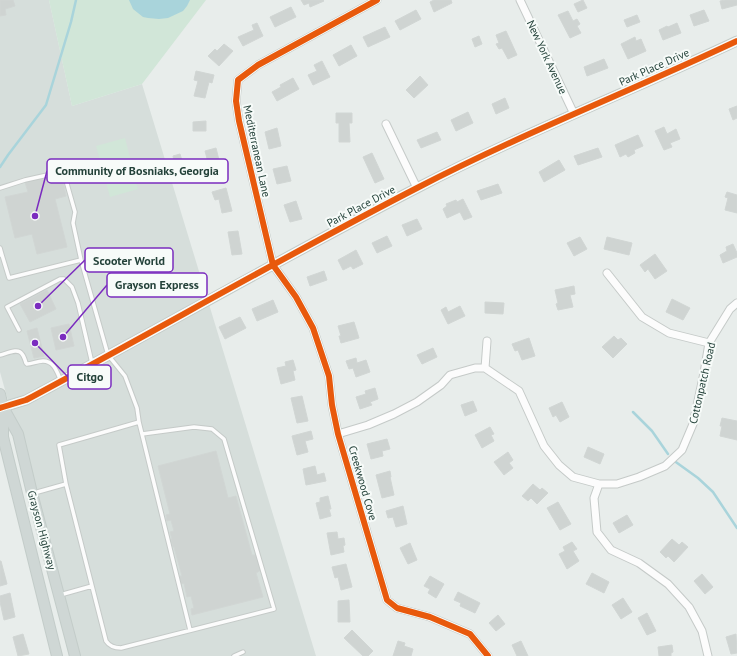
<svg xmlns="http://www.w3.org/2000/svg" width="737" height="656" viewBox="0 0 737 656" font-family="'PT Sans',sans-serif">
<rect width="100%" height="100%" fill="#e8edeb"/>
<!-- built -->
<path fill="#d6dedb" d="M0,0H49L72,106L142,84L316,656H69L9,404L0,372Z"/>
<!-- green -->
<path fill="#d1e6d8" d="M49,0H206L142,84L72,106Z
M125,138L138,189L110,197L96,146Z"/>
<!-- water -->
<path fill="#a9d4db" d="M129,0H190L187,6L183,11L168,18L159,19L148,18L143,17L133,9Z"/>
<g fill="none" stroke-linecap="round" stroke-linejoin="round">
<!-- stream -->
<path stroke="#a9d4db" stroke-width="2.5" d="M0,167L8,155L46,105L71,22L76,0
M633,412L652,431L668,454
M673,460L698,478L713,492L737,528"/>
</g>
<!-- building -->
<path fill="#cfd4d2" stroke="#d1d6d4" d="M0,0H13L15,6L5,9L6,15L0,16Z
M301,0H323L324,1L310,7L309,3L304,5Z
M434,0H451L452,3L434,12L430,2Z
M583,0L587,8L578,12L574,4Z
M725,0H737V5L722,9L720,1Z
M291,7L296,17L275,27L270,17Z
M416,10L421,19L400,30L395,21Z
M704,10L709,21L694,26L690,15Z
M568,11L573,21L577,19L580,24L577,26L581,33L570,38L558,15Z
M637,15L640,22L627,27L624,20Z
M257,23L263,36L243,46L238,37L254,30L252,25Z
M677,23L681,33L663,40L659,30L667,26L668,27Z
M385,27L390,37L368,47L363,37Z
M506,31L517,55L508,59L502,48L499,49L496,44L499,43L496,35Z
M479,36L482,44L475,47L472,39Z
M635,37L636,41L641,39L646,51L628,59L621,44Z
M224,44L233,51L219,66L208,56L215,49L217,51Z
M351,45L357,56L339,66L333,55Z
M604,59L608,68L587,76L584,67Z
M322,61L330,77L313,85L308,75L317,71L314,65Z
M196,71L214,75L212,83L209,82L205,98L194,96L198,81L194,80Z
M420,76L428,85L414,98L406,90Z
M293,78L299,89L277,101L272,92L281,87L280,85Z
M505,98L509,108L496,114L492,104Z
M737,106V118L733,120L729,109Z
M468,112L473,123L456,131L451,120Z
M336,113H352V123H349L350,142H339V123H336Z
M206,121V131H193V122Z
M664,127L667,134L676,129L680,139L670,143L672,147L664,150L655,131Z
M277,128L281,146L269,149L265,132Z
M437,132L441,140L421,148L417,140Z
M638,135L643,146L634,150L635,153L628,157L626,154L620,157L615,145Z
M216,148L220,164L209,166L205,151Z
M598,148L602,157L578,165L574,156Z
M372,153L384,179L375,183L363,157Z
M180,154L183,164L175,166L173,156Z
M559,160L565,170L544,182L539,172Z
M287,166L291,181L277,184L273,169Z
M51,175L53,184L63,181L66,196L55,199L67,247L37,254L32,234L15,238L5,197L28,192L25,182Z
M498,184L502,193L481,200L477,191Z
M226,188L232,211L222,213L219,199L215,200L212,192Z
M727,192L737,195V213L725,210L728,198L725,197Z
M463,199L472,217L464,220L460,212L447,218L443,209L447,206L446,204L456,200L457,202Z
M296,201L302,219L290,222L284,205Z
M417,219L422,229L407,236L402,225Z
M238,231L242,254L232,255L228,232Z
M387,236L392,246L377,253L372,243Z
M580,237L587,249L574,256L567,243Z
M607,237L632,243L629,255L604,249Z
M733,244L737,253V257L723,263L720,255L727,251L726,247Z
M356,250L363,264L353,269L351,266L343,270L338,260Z
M655,254L667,271L655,279L648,269L645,272L640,265Z
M324,271L327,280L310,286L307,277Z
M574,286L575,294L570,295L573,307L558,310L556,304L558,303L555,290Z
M47,290L56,309L30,322L20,304Z
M672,299L690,308L683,320L666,312Z
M273,300L278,312L257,321L252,309Z
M485,302L504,303L503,314L485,313Z
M460,306L465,316L448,324L441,310L446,307L448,312Z
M240,317L246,328L225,339L219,327Z
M354,322L359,338L341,343L339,336H341L338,326Z
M69,324L74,346L56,350L51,328Z
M37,328L44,356L34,358L27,331Z
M614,336L618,340L621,338L627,344L613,358L602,347Z
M529,338L535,356L522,360L518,350L515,351L512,344Z
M433,348L437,357L422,364L417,355Z
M356,358L357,363L366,360L370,372L356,377L353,368L349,369L346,361Z
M293,360L296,370L293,371L295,380L281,384L277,368L286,366L285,362Z
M375,388L378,399L370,402L372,405L360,409L356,397L366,394L365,391Z
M302,396L308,421L297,423L291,398Z
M473,401L477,411L465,416L461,405Z
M562,402L569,417L560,422L556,415L553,417L549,408Z
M722,418L737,421V440L720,436L722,426H720Z
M490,427L494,434L491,435L494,441L482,448L475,435Z
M311,431L313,439L305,441L308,452L297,455L292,436Z
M387,439L390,449L382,451L383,456L371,459L367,444Z
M588,447L604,454L600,464L584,457Z
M216,451L228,498L236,496L252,555H257L261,570L256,573L263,597L192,615L191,609L194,608L191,596L187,597L184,583L181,584L179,576H182L174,547H173L171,539H172L170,532L174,531L171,520L167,521L166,515L170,514L158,466Z
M508,452L513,460L509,463L513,468L504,475L494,462Z
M315,466L317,475L324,473L326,481L306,485L303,469Z
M390,471L391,477H390L394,495L382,498L376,475Z
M533,484L540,490L542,488L548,493L537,504L531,498L528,501L522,496Z
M328,496L331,509H329L331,516L320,519L316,503L320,502V498Z
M558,502L571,524L560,530L547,508Z
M403,506L407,524L396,527L393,517L388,518L386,511Z
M627,515L633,525L619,533L613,523Z
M337,532L338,539L344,538L345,545L343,546L344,552L331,555L327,533Z
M672,539L679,545L682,542L688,547L674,562L668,556L666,558L660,552Z
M572,542L577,549L573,551L579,561L567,569L559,554L565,551L563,547Z
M410,543L417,560L408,564L400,548Z
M0,561H1L7,584L0,586Z
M346,564L352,587L341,590L338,577L335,578L332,567Z
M592,573L609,582L604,593L586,584Z
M702,574L713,587L705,594L694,581Z
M430,576L444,584L436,598L428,593L430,589L424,586Z
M458,592L480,603L475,613L460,606L461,603L454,600Z
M10,593L15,617L4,620L0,602V596Z
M623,598L632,612L621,619L612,605Z
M349,600L350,622H338V601Z
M647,613L656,631L647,635L638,618Z
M498,615L505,624L496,631L489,623Z
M352,630L373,651L368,656H363L344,638Z
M23,634L29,654L18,656L13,637Z
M736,634L737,653L731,654L726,637Z
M398,641L405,643L404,646L413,649L411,656H393Z
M521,641L528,656H517L512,645Z
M672,645L673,652L671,653V656H659L658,647Z"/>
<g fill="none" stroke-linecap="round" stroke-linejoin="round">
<!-- lane casing -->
<g stroke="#c5cac8" stroke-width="5.5">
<path id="lane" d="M0,188L25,180L61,172L65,177L75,212L73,223L81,260L108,355L125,376L137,408L139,422L87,437L59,445L66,484L34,493
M0,248L2,255
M0,255H2L9,278L81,260
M19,330L7,307L60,279H64L72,287L78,303L92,363
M0,355C6,354 18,347 22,354C24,356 25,360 26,363L27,364C32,364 37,361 43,361C54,361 57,372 61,381
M139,422L190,630
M92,586L106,641C110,647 115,648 121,648L274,609L224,439L212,429L194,427L142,434
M60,595L92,586L66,484
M234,656L243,652"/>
</g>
<!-- street casing -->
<g stroke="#c5cac8" stroke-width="9">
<path id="street" d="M377,0L258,65L238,80L236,101L239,121L273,265L296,297L313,328L329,376L332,405L338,434L387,600L397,608L430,617L470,634L488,656
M520,0L574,114
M386,124L417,188
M607,273L642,317L669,333L709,343
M485,368L487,341
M338,434L368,425L394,414L417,402L441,385L450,375L475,368H485L519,391L544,446L559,465L573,477L599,484H617L639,477L665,466L682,450L693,424L704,373L709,343L730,309L737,303
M599,484L594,498L597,532L611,550L639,563L668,584L689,607L702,631L708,656"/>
</g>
<!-- secondary casing -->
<g stroke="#c3cbc8" stroke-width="11">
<path id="secondary" d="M0,408L3,407L26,400C157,330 285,256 417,188C521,134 631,91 737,41"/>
</g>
<!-- primary casing -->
<g stroke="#c3ccc9" stroke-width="12">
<path id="primary" d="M0,394L3,407V437L57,656
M4,409L18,434L32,493L75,656"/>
</g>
<!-- lane -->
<use href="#lane" stroke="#fcfcfc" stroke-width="3.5"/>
<!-- street -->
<use href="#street" stroke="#fcfcfc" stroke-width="7"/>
<!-- secondary -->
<use href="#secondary" stroke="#fcfcfc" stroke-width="9"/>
<!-- primary -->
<use href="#primary" stroke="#cfd7d5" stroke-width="10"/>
<!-- cycleway casing -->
<g stroke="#f7fbf9" stroke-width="8">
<path id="cycleway" d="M377,0L258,65L238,80L236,101L239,121L273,265L296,297L313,328L329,376L332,405L338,434L387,600L397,608L430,617L470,634L488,656
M0,408L3,407L26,400C157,330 285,256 417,188C521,134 631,91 737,41"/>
</g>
<!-- cycleway -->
<use href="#cycleway" stroke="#e8590c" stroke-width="6"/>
</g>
<g text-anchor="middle" stroke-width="4" stroke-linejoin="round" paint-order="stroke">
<!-- street labels -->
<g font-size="11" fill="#24423a" stroke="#f7fbf9">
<text transform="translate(547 57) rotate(65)" y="4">New York Avenue</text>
<text transform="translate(654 67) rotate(-24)" y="4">Park Place Drive</text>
<text transform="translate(257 151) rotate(78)" y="4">Mediterranean Lane</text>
<text transform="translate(361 206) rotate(-28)" y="4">Park Place Drive</text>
<text transform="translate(702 383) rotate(-77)" y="4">Cottonpatch Road</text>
<text transform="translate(363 483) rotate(74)" y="4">Creekwood Cove</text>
<text transform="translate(42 530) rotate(75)" y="4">Grayson Highway</text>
</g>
</g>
<!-- callouts -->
<path fill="none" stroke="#7b2cbf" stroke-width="1.5" d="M35 216L47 171M38 306L85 260M63 337L107 285M35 343L68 377"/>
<g fill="#7b2cbf" stroke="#f7fbf9" stroke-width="1.5">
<circle cx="35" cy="216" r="4"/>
<circle cx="38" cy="306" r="4"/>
<circle cx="63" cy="337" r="4"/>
<circle cx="35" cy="343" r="4"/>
</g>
<g fill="#f7fbf9" stroke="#7b2cbf" stroke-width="1.5">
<rect x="47" y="159" width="181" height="24" rx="4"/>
<rect x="85" y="248" width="88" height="24" rx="4"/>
<rect x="107" y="273" width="100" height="24" rx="4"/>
<rect x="68" y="365" width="43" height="24" rx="4"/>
</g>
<g font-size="12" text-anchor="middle" font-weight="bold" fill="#24423a">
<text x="137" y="175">Community of Bosniaks, Georgia</text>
<text x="129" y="265">Scooter World</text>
<text x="157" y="289">Grayson Express</text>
<text x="90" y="381">Citgo</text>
</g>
</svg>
